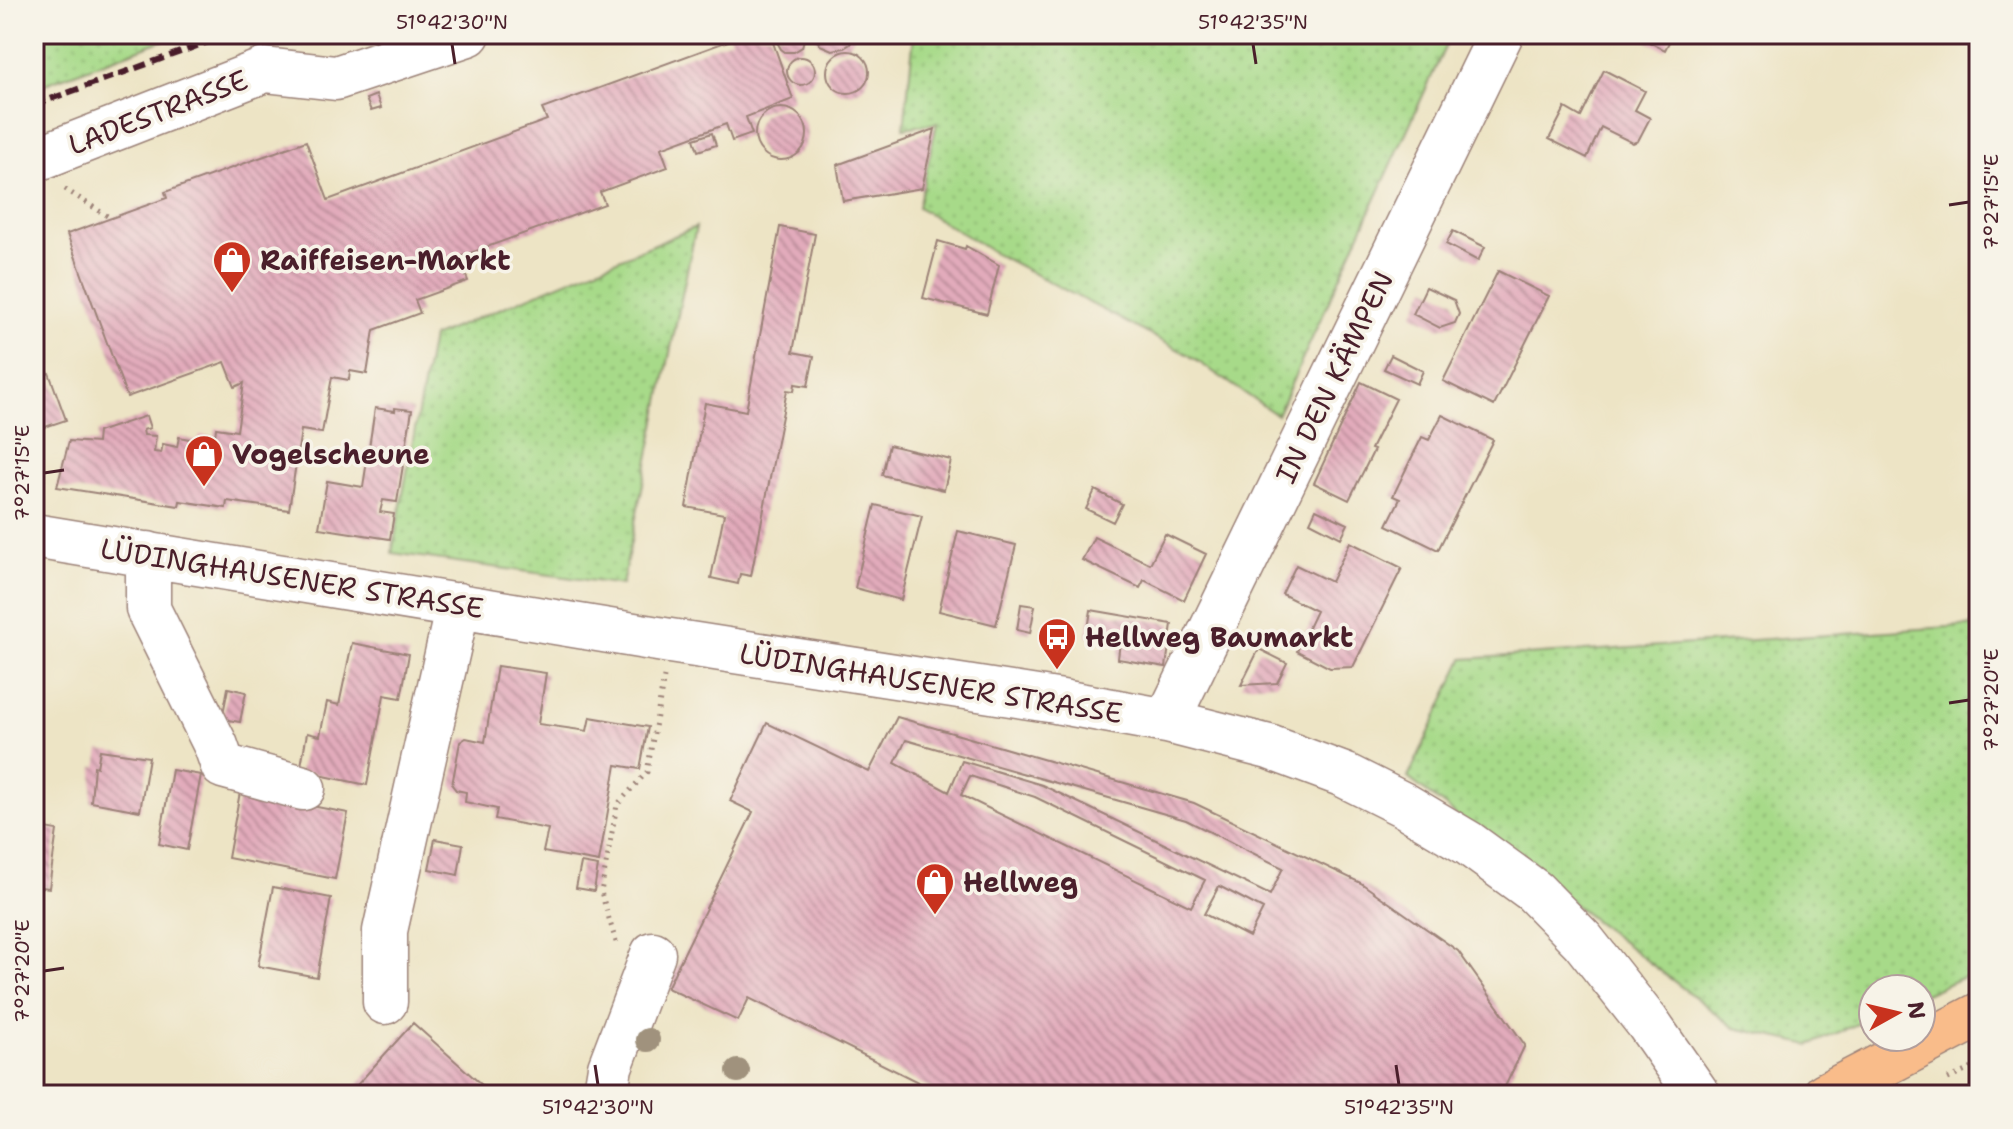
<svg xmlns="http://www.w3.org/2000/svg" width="2013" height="1129" viewBox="0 0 2013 1129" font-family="'Shantell Sans',sans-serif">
<defs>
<pattern id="grass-dots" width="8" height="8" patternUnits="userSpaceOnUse" patternTransform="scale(2)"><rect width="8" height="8" fill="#a7da89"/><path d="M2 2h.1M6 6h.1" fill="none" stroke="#91bb76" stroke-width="1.8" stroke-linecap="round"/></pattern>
<pattern id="building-back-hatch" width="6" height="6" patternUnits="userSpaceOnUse" patternTransform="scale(2)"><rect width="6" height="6" fill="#e2abbb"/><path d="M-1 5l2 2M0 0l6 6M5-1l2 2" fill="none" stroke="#b98b98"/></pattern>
</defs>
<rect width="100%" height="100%" fill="#f7f3e8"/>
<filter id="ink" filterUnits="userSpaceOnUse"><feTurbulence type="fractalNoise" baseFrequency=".0125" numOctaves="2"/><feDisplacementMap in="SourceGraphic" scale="16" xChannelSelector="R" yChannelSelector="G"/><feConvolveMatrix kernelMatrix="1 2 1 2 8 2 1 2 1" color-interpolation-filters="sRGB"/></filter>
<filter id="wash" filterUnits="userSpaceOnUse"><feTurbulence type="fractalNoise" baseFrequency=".006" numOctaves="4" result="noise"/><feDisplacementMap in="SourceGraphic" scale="32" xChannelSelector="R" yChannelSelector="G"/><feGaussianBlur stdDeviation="1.8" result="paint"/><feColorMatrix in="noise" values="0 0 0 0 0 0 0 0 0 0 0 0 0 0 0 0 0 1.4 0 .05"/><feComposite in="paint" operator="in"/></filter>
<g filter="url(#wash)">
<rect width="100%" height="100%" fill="#ede4c5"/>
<!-- grass -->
<path fill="url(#grass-dots)" stroke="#787c5a" stroke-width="2" d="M50,34H180L34,88V40Z
M914,34H1451L1277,415L1187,354L998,255L918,207L937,123L904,128Z
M696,227L622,585L392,553L432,337Z
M1979,625V970L1921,996V989H1873V1017L1810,1045L1735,1028L1408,778L1463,659Z"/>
<g id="blocks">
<!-- building -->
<path fill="url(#building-back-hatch)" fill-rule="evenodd" d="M729,34H770L793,99L746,117L752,134L732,141L726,124L661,148L668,167L600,192L605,204L459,257L468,281L415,300L420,313L374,330L367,374L350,371L349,380L332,377L322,433L301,430L289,510L227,501L226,508L180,501L179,506L57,487L69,441L97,443L98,432L146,416L150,428L143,430L144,435L156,436L154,452L161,453L163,444L177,447L179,437L199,441L200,435L215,437L216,428L237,431L244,383L235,387L225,362L127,397L67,234L167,198L165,192L306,141L328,200L547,120L542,109L731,40Z
M778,34H803L804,39L802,47L794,52H785L781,49L777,42Z
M814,34H855L850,44L844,48L832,50L820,45Z
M1633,34H1673L1665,50Z
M827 72a21 21 0 1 1 42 0a21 21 0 1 1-42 0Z
M787 71a14 14 0 1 1 28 0a14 14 0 1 1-28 0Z
M1604,70L1645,91L1635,110L1650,118L1638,141L1633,143L1601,127L1587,158L1549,139L1565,108L1581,117Z
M376,95L381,108L371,111L366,99Z
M755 134a26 26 0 1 1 52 0a26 26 0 1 1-52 0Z
M935,129L922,188L843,201L837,165Z
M712,133L716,145L698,151L694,139Z
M780,227L815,234L793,352L814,356L808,386L795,384L794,391L787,390L751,576L740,574L738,584L711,578L724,514L686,507L705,403L746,411Z
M1453,231L1485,247L1478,261L1446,244Z
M938,241L965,249L966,246L999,265L987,314L923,298Z
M1498,271L1549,296L1494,406L1443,381Z
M1426,287L1454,300L1459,314L1455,323L1440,328L1413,314Z
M1391,355L1423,371L1417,384L1384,369Z
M49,373L66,420L39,429L34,416V378Z
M1361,382L1396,399L1371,449L1374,450L1349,500L1314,483Z
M375,408L395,411V408L412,410L397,502L383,500L380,512L394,514L390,539L319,528L327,481L363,487Z
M1442,415L1493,440L1438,550L1387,525L1400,499L1393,496L1407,467L1422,437L1429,440Z
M889,445L951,460L944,490L882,475Z
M1095,490L1122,504L1113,522L1086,509Z
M875,505L922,516L901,600L855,588Z
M1316,509L1348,524L1341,538L1310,522Z
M958,531L1016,545L996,625L939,611Z
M1165,534L1206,554L1184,600L1144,580L1140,588L1082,560L1094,537L1150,564Z
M1350,542L1402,568L1353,667L1330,668L1297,651L1316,611L1282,594L1296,565L1331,582Z
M1021,604L1035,606L1030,633L1017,630Z
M1091,610L1172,624L1166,667L1118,659L1120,641L1087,636Z
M352,643L409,654L401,698L384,695L367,785L300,771L307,733L320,736L327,702L339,705Z
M1259,649L1287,663L1277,683L1241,685Z
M497,666L546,673L538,724L587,731L590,717L648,727L640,769L616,765L599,862L543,852L548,829L495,819L497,809L465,802L466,792L456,790L452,785L460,742L466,738L485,742Z
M228,688L246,692L240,722L222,719Z
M897,717L1194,803L1361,883L1458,951L1525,1045L1501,1095H932L934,1090L749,998L738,1021L667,988L753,812L730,801L767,723L869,772ZM906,740L1186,820L1283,868L1270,895L1042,785L962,761L949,792L895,763ZM970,776L1035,797L1205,880L1191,907L961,795ZM1219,886L1263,909L1249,937L1204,914Z
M100,750L149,757L140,811L91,802L94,766L97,767Z
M172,770L201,775L187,850L159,844Z
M240,792L348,813L335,879L228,858Z
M34,826L57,830L49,888L34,886Z
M435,839L463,844L458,875L429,869Z
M581,863L598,866L594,891L576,888Z
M273,887L331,898L317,977L258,966Z
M413,1023L493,1095H348Z"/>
</g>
</g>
<g filter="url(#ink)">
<use href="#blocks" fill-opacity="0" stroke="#9c8278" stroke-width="2"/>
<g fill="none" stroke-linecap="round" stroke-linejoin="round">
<!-- minor casing -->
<g stroke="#9c8278" stroke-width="47">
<path id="minor" d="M34,160L265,70L336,78L468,34
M34,536L670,641L1056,701L1167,721L1269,747L1344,775L1404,805L1468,843L1534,891L1583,941L1647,1022L1698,1095
M148,554V609L216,746L223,766L303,788
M1167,721L1501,34
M385,1002V931L458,605
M607,1095L606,1091L610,1067L653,954"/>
</g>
<!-- major casing -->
<g stroke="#9c8278" stroke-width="47">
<path id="major" d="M1825,1095L1979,1015"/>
</g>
<!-- path -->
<path stroke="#9c8278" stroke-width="5" stroke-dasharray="2 6" stroke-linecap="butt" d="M65,189L112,219
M616,942L601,892L617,805L647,772L664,677
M1948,1079L1979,1065"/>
<!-- minor -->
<use href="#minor" stroke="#fff" stroke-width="44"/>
<!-- major -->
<use href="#major" stroke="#f9bc8a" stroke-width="44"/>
<!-- rail -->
<path stroke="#4a1f2b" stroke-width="6" stroke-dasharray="12 6" stroke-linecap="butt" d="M34,105L230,34"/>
</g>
<!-- trees -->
<g fill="#a0927d">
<circle cx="648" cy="1040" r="12"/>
<circle cx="738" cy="1071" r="12"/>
</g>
</g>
<!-- ticks -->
<path fill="none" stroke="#4a1f2b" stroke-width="3" d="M452,44L455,64M1253,44L1256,64M1949,205L1969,202M44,473L64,470M1949,703L1969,700M44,971L64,968M595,1065L598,1085M1396,1065L1399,1085"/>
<!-- icons -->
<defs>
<g id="shop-pin" transform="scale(2)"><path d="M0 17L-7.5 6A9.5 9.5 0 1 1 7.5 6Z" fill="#c8321e" stroke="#f7f3e8"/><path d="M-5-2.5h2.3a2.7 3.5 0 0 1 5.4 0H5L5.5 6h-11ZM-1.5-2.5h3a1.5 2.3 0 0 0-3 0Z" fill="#fff"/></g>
<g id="bus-pin" transform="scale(2)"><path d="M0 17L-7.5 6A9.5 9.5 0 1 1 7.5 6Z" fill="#c8321e" stroke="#f7f3e8"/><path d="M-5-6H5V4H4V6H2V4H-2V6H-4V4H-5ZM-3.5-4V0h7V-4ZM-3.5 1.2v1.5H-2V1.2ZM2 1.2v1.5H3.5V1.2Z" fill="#fff"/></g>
</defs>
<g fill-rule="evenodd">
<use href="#shop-pin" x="232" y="260"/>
<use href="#shop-pin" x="204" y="454"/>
<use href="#bus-pin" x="1057" y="637"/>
<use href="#shop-pin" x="935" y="882"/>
</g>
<g text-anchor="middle" stroke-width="7" stroke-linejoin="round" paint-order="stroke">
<!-- street labels -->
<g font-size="28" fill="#4a1f2b" stroke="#f7f3e8">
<text transform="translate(158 112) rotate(-21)" y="10">LADESTRASSE</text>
<text transform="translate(1334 377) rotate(-64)" y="10">IN DEN KÄMPEN</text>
<text transform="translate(292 578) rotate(9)" y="10">LÜDINGHAUSENER STRASSE</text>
<text transform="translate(931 683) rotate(9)" y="10">LÜDINGHAUSENER STRASSE</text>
</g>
<!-- poi labels -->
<g font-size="28" font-weight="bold" fill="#4a1f2b" stroke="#f7f3e8" text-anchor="start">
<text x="260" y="270">Raiffeisen-Markt</text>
<text x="232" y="464">Vogelscheune</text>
<text x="1085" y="647">Hellweg Baumarkt</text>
<text x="963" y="892">Hellweg</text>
</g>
</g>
<!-- margin -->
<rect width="2013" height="1129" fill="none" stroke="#f7f3e8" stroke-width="88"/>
<!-- north arrow -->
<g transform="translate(1897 1013) rotate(82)"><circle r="38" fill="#f7f3e8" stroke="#b29e9c" stroke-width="2"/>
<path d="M0-6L14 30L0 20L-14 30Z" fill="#c8321e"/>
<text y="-12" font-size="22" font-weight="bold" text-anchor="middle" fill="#4a1f2b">N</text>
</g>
<rect x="44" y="44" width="1925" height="1041" fill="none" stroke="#4a1f2b" stroke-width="3"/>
<g font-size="20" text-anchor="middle" fill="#4a1f2b">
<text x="452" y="29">51°42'30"N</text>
<text x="1253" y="29">51°42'35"N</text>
<text transform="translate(1991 202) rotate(-90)" y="7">7°27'15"E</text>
<text transform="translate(22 473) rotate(-90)" y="7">7°27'15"E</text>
<text transform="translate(1991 700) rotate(-90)" y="7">7°27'20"E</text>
<text transform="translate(22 971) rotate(-90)" y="7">7°27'20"E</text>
<text x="598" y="1114">51°42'30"N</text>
<text x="1399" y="1114">51°42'35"N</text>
</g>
</svg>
